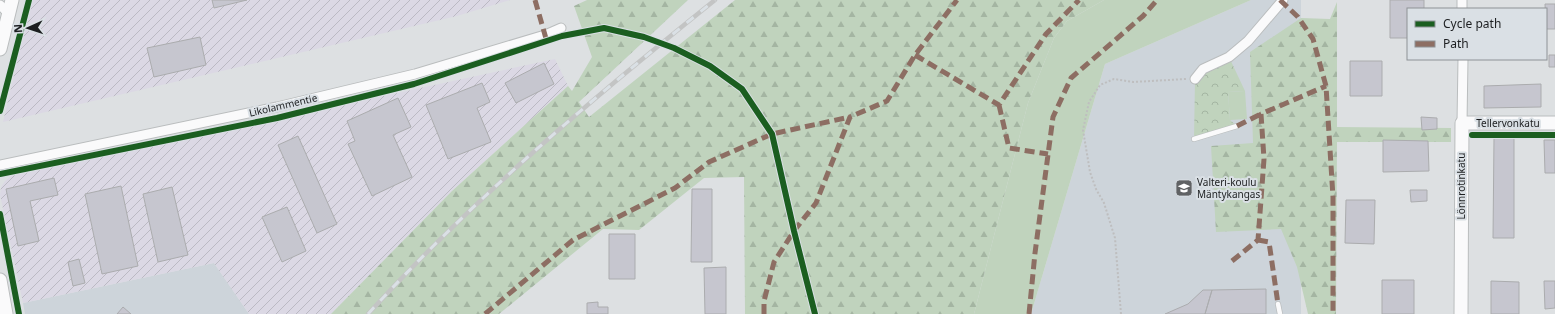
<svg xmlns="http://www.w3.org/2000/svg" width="1555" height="314" viewBox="0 0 1555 314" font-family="'Noto Sans',sans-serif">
<defs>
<pattern id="industrial-furrows" width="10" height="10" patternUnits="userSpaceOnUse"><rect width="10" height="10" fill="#dbd8e4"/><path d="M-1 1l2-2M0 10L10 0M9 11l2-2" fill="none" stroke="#bbb9c3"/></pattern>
<pattern id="forest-firs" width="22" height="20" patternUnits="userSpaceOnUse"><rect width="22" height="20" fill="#c0d3bd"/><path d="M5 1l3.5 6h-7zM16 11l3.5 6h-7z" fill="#a4b5a2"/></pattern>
<pattern id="park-crowns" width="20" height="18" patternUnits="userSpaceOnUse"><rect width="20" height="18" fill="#c0d3bd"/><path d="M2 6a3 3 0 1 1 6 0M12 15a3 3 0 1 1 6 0" fill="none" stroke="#a4b5a2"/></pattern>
</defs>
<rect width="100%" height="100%" fill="#dde0e2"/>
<!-- built -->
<path fill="#cdd4da" d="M1251,0H1301V314H1031L1105,64Z
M214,263L249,314H25L23,303Z"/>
<!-- industrial -->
<path fill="url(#industrial-furrows)" d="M33,0H510L457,16L3,122L18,58Z
M555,59L568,86L452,191L331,314H249L214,263L23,303L0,195L1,187L5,181L11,176Z"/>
<!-- grass -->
<path fill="#c0d3bd" d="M1104,0H1251L1105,64L1031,314H974L1028,103L1054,38L1067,21Z
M1245,91L1247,119L1230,120L1228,92Z"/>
<!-- forest -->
<path fill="url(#forest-firs)" d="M587,0H688L579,102L589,117L735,0H1104L1067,21L1054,38L1028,103L974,314H745L744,177L704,178L639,230L603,229L499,314H331L452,191L568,86L572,91L592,57L574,6Z
M1337,2V127L1451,128V142H1337L1336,314H1308L1297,267L1281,229L1216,232L1211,146L1253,143L1250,52L1301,18L1330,19Z"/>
<!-- park -->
<path fill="url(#park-crowns)" d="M1229,57L1245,91L1228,92L1230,120L1237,126L1194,139L1195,79Z"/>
<!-- building -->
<path fill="#c6c6cf" stroke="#abacae" d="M212,0H247L214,8Z
M1390,0H1424V9H1408V38H1390Z
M1545,4H1555V29H1546Z
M200,37L206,65L154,77L147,48Z
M1549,55H1555V67H1549Z
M1350,61H1382V96H1350Z
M544,63L554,84L516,103L505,83Z
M482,83L490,102L477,108L491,142L448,159L426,105Z
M1541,84V107L1484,108V86Z
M398,98L411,127L393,135L412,177L372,196L348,144L355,141L347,121Z
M1421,117L1437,118V129L1422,130Z
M298,136L337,224L317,233L278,145Z
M1494,138H1514V238H1493Z
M1383,140L1428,141L1429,171L1383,172Z
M1544,140H1555V173H1545Z
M54,178L58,195L30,201L39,241L18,246L6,189Z
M121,186L138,266L102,274L85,194Z
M172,187L188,255L158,262L143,194Z
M692,189H712V262H691Z
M1410,190H1427V201L1411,202Z
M1346,200H1375L1374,244L1345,243Z
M287,207L306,251L282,262L262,217Z
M609,234H635V279H609Z
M79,259L85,283L73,286L68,262Z
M726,267V314H705L704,268Z
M1382,280H1414V314H1382Z
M1491,281L1519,282V314H1491Z
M1544,281H1555V308L1545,309Z
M1266,289V314H1205L1212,290Z
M1203,290H1212L1205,314H1165L1188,304Z
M598,302V307H608V314H587V303Z
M123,307L131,314H117Z"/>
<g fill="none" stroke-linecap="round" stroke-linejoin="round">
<!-- lane casing -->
<g stroke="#babdbe" stroke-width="6">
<path id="lane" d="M1194,139L1237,126
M1278,304L1280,314"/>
</g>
<!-- street casing -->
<g stroke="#babdbe" stroke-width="11">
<path id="street" d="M1462,0V9
M0,5L8,13
M1195,79L1203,69L1229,57L1248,41L1283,0
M1462,123L1463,59
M0,165L277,107L415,74L545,35L561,28"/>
</g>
<!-- secondary casing -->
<g stroke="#babdbe" stroke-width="15">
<path id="secondary" d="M0,49L12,0
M0,280L6,314
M1461,314L1462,123H1555"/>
</g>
<!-- path -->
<path stroke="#bebebf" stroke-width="2" stroke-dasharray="2 2" stroke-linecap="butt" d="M1121,314L1115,238L1104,203L1096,189L1090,172L1083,130L1089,102L1100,85L1114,79L1133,82L1186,79"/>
<!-- lane -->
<use href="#lane" stroke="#fafafb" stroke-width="4.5"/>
<!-- street -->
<use href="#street" stroke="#fafafb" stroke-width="9"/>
<!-- secondary -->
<use href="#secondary" stroke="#fafafb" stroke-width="13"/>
<!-- rail casing -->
<g stroke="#c3c4c4" stroke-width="4.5">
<path id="rail" d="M368,314C474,198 593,98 715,0"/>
</g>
<!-- rail -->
<use href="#rail" stroke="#dae0e5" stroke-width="3" stroke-dasharray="9" stroke-linecap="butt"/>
<!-- quiet -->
<path stroke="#8d6e63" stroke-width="5" stroke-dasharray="10 5" stroke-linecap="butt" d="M535,0L547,42
M1280,0L1298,17L1313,39L1326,86L1333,197V314
M915,55L999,105L1046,34L1079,0
M999,105L1009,148L1048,154
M1237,126L1261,114
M1258,240L1269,242L1278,304
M1232,261L1258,240L1264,159L1261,114L1326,86
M485,314L573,240L675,188L709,162L772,134L850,117
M764,314V301L774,262L794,231L816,203L850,117L887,101L915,55L957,0
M1029,314L1035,253L1053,117L1071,78L1143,16L1157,0"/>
<!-- cycleway casing -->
<g stroke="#dae0e5" stroke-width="8">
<path id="cycleway" d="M0,111L29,0
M1472,135H1555
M0,174L277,118L414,84L562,36L604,28L644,37L674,48L710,66L742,89L772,134L794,231L815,314
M0,214L19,314"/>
</g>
<!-- cycleway -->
<use href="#cycleway" stroke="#1b5e20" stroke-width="6"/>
</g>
<!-- icons -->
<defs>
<g id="school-square" transform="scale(0.9)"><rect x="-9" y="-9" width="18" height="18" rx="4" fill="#606264" stroke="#dae0e5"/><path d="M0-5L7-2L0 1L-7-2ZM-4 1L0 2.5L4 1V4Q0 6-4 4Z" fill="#fff"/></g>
</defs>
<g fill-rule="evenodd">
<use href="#school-square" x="1184" y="188"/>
</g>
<g text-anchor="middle" stroke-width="4" stroke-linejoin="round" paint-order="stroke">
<!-- street labels -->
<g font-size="10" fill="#1c1e20" stroke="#dae0e5">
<text transform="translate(283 105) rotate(-13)" y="4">Likolammentie</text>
<text x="1508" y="127">Tellervonkatu</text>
<text transform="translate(1461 186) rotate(-90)" y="4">Lönnrotinkatu</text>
</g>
<!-- poi labels -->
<g font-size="10" fill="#1c1e20" stroke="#dae0e5" text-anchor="start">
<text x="1197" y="186">Valteri-koulu<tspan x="1197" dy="12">Mäntykangas</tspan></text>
</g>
</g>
<!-- legend -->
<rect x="1407" y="8" width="140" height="52" fill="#dae0e5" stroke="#8e9296"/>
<rect x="1415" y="21" width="20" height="6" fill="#1b5e20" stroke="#8e9296"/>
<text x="1443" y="28" font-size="12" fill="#1c1e20">Cycle path</text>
<rect x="1415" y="41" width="20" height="6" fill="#8d6e63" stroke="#8e9296"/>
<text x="1443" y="48" font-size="12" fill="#1c1e20">Path</text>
<!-- north arrow -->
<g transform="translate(28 28) rotate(267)" stroke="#dae0e5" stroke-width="3" paint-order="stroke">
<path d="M0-3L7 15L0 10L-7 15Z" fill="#1c1e20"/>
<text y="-6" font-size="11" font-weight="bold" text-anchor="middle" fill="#1c1e20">N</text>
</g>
</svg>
